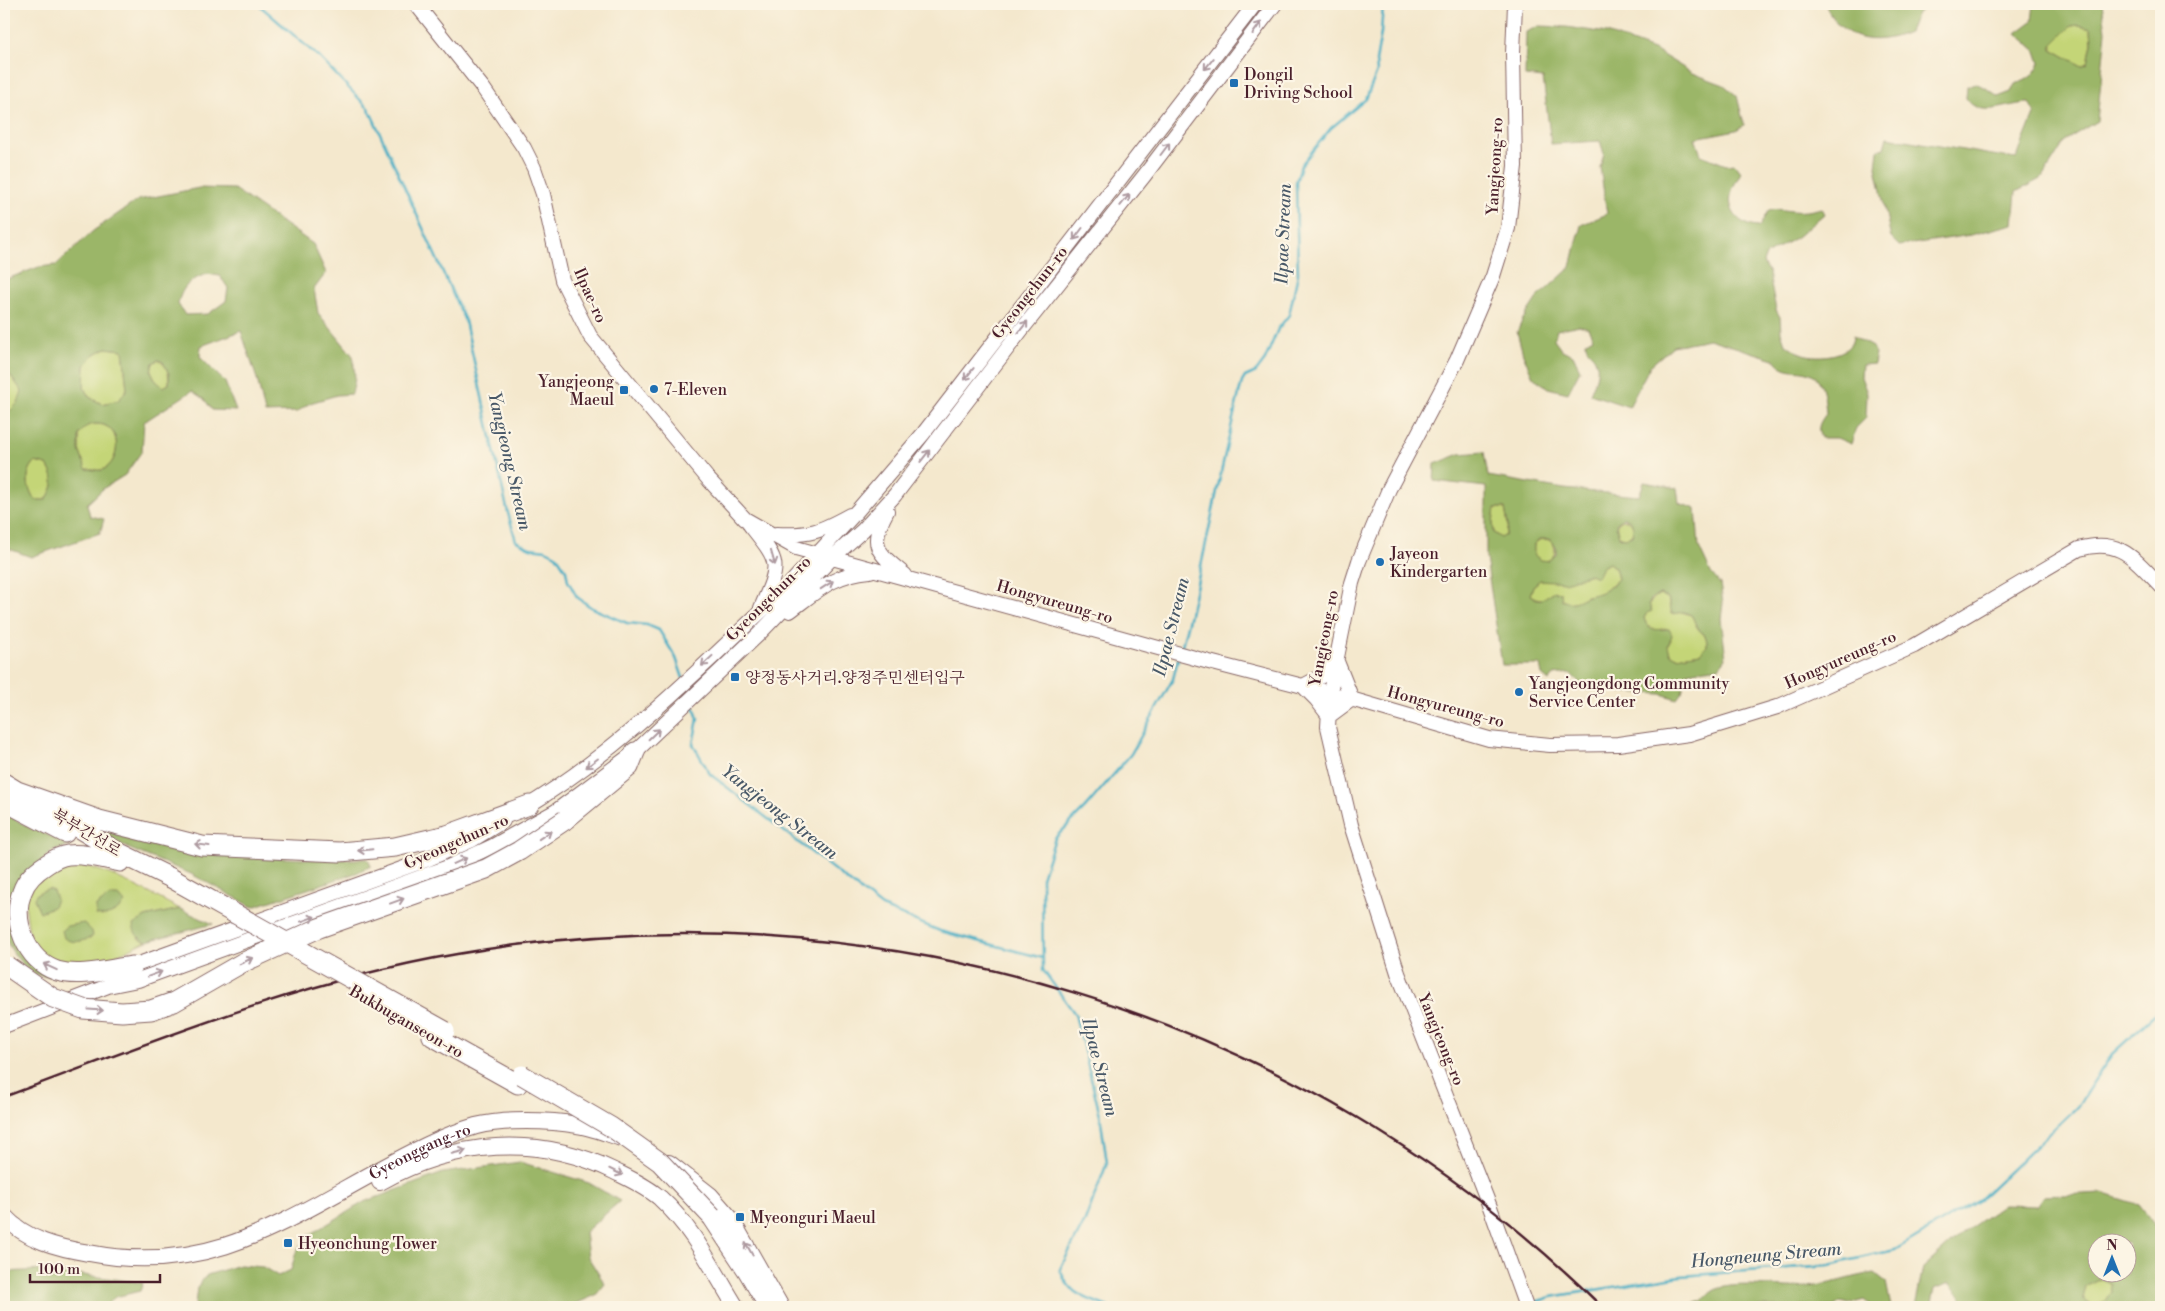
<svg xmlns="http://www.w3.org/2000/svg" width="2165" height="1311" viewBox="0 0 2165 1311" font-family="'Libre Bodoni','Noto Serif KR',serif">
<rect width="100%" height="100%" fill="#fcf5e5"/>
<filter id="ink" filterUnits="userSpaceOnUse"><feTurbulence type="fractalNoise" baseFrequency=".02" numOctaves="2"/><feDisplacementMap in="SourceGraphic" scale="10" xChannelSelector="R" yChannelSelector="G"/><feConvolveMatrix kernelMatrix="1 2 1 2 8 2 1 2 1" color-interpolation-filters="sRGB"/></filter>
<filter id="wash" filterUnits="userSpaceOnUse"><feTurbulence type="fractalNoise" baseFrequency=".0096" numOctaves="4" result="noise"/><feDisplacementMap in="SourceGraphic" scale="20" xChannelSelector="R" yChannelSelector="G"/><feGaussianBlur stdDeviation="1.12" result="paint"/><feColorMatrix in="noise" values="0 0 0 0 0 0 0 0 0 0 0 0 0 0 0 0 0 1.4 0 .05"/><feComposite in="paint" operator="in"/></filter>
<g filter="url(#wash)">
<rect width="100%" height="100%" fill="#f4e8cd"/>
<!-- green -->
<path fill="#c4d577" stroke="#877a51" d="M2079,25L2091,28L2092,43L2088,63L2082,66L2052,49V45L2071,26Z
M106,348L123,350L127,389L119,400L102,404L89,397L84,388L85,365L93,355Z
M158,360C168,364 169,375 169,384L163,388L156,381L151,371L153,363Z
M4,367L22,391L18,403L4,417Z
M94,424C97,424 103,424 106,426C122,434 119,464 102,470C98,471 90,469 86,469L79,450V434L87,426Z
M35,462L47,465C56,480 55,485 46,500H35C27,488 24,473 35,462Z
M1495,508H1505L1508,525L1506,535L1501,538L1494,533L1493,522Z
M1616 529a9 9 0 1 1 18 0a9 9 0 1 1-18 0Z
M1533 550a11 11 0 1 1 22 0a11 11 0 1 1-22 0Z
M1609,563L1615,568L1618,579L1601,594L1586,596L1579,601L1568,603L1551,592L1548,598C1541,600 1537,599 1530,595L1533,586L1540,580C1556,578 1572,580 1588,575C1595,572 1602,567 1609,563Z
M1660,594L1668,598L1670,608L1691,615C1694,619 1695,624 1697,627C1703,636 1707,633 1707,646L1700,653L1677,657L1670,653L1667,646L1671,640L1666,628C1655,632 1647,629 1644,618C1651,607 1647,601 1660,594Z
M67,863C102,865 148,893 180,909L145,917L138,938L147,941C126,950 79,976 58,966C48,962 40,954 31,948L24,896L36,879Z
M2101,1279L2110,1283L2111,1292L2104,1302L2091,1305L2083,1299L2086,1287Z"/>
<!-- forest -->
<path fill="#9bb668" stroke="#726a4a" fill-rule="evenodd" d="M1825,4H1932L1917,13L1909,32C1873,47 1842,41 1825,4Z
M2034,4H2102L2106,31L2097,121L2066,140L2042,178L2016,192L2013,224L1971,235L1899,246L1891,238L1876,167L1878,150L1884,148L1887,137L2016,159L2035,112L2029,103C2008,103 1980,120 1966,98L1967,86L1975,83L1986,88L1998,97L2011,92L2015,84C2029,80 2033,76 2040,63L2036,51L2016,33L2032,21ZM2079,25L2091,28L2092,43L2088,63L2082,66L2052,49V45L2071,26Z
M1539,26L1566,27L1607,33L1656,51L1692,73L1724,85L1737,96L1744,125L1736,130L1695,138L1701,155L1726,165L1735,164L1741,172C1738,179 1732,187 1731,195C1727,213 1743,227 1759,227L1768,211C1778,208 1782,210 1792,211C1802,212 1811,211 1821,208L1824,214L1797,237L1766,255L1763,263L1769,273L1776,310L1780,317L1781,332L1785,344C1791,347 1797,352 1803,354C1819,359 1853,356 1853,336L1872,347L1876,353L1874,364L1862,365L1861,377L1867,393L1866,418L1856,428L1851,444L1837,438H1821C1816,428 1820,422 1826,414C1823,348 1791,385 1774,359L1709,339L1673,346L1650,366L1629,407L1590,394C1594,383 1601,371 1595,359C1591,351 1587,354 1586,342L1593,338L1588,328L1579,325L1557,330L1554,339L1562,350L1573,355L1580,370L1568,393L1548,388L1533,377L1523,354L1517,332L1523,319L1537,298L1571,267L1581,225L1607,214L1600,167L1604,154L1600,141L1551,144L1543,78L1525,76L1526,32Z
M199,188L234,189L313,244L326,273L314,289L318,313L353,356L355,378L352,394L337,395L310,403L297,412L265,413L257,379L241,331L201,346L200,357L225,382L236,411L212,410L205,400L192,391L144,422L142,451L125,475L104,488L87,504L90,516L104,519L100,533L31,557L4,547V417L18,403L22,391L4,367V280L39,267L56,265L93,231L138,200ZM207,274L220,276L228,288L226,301L208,314L185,315L178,304C182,286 190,280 207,274ZM106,348L123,350L127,389L119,400L102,404L89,397L84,388L85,366L93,355ZM158,360L163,362L169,374V384L163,387L156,381L151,371L153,363ZM94,424C97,424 103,424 106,426C122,434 119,464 102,470C98,471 90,469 86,469L79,450V434L87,426ZM35,462L47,465C56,480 55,485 46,500H35C27,488 24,473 35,462Z
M1484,452L1488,476L1564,489L1639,496L1644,482L1677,488L1679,503L1696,509L1699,547L1711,573L1720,584L1723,603L1721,619L1726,658L1719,667L1687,672L1682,692L1677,699L1661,694L1587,690L1570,673L1554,675L1549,681L1542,675L1540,665H1502L1486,558V487L1434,481L1435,464L1460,454ZM1495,508H1505L1508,525L1506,535L1501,538L1494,533L1493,522ZM1623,518L1630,520L1633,527L1632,536L1625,538L1619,537L1616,524ZM1539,539H1549L1556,547V554L1548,561L1541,560L1534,555V544ZM1609,563L1615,568L1618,579C1608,590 1601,593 1588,596C1578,599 1574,606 1562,600L1561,593L1555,591C1544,595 1544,605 1530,595L1533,586L1540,580L1565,582L1590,574L1597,577L1602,567ZM1660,594L1668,598L1672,614L1684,612L1691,615C1694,619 1695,624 1697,627C1703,636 1707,632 1707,646L1700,653L1677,657L1670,653L1668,646L1672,635L1669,629C1657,629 1648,633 1644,618L1647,613L1652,611L1649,604L1652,598Z
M4,813L32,829L74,845L52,851L7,899L4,898Z
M90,826C109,831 128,839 148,843C217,856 298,861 368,859L371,866L356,873L253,907L191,874L130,849Z
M49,889L53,891L56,899L53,907L40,912L34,899C36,892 42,891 49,889Z
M110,896H119L125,903C117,912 108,918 96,915V906Z
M180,909L213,924L147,941C138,938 135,935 133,925L145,917Z
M84,923L92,931L93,936C84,942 72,944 64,938L62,930L67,926Z
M7,925L13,929L57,976C52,976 46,977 41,976C25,973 4,944 4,929Z
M520,1162L589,1183L620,1201L585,1232L588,1257L605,1284L596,1295L568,1307H199L195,1305L197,1287L207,1275L240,1265L263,1267L278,1276L291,1270L296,1252L309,1235L364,1202L443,1173Z
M2102,1193L2139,1205L2160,1232L2161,1307H1971L1949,1283L1935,1289L1931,1307H1915L1923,1268L1960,1235L2003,1205L2036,1206L2043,1196ZM2098,1244H2128V1274H2098ZM2101,1279L2110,1283L2111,1292L2104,1302L2091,1305L2083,1299L2086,1287Z
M45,1270L130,1281L143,1283L140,1291L115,1297L105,1307H4V1272Z
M1875,1273L1886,1282L1891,1307H1872L1864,1300L1849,1304L1841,1302L1833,1307H1680L1702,1301C1707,1294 1711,1291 1720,1288C1746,1281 1780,1289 1808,1287C1831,1285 1852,1276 1875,1273Z"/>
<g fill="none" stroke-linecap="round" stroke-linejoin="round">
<!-- stream -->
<path stroke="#44adc4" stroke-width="2.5" d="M258,4L320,58L369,109L465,321L508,513L516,541L530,548L546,550L556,555L566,570L568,581L577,597L592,608L627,623L647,625L659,630L676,658L683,678
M1181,649C1205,561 1219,470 1242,382L1245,377L1256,372L1265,360L1278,329L1289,315L1298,274L1296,182L1301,165L1331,128L1366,99L1377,72L1376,61L1381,33L1383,4
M693,704L698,719L693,744L710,774L882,907L940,931L1043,958
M1529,1304L1551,1297L1681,1276L1829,1265L1895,1250L1982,1197L2077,1107L2112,1054L2161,1009
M1108,1307C1085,1297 1069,1296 1060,1269L1085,1221L1107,1163L1100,1115L1075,1014L1043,970L1042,878L1055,838L1086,807L1131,754L1173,679L1178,659"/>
</g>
</g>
<g filter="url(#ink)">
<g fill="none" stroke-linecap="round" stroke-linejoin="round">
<!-- secondary casing -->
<g stroke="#866564" stroke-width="16">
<path id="secondary" d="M416,4L483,88L524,148L534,168L543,194L562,280L590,336L709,480L745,519L796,548L1209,662L1330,693L1489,739L1550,745L1618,744L1689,734L1777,707L1914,646L2079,549C2120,537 2134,559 2161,586
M1515,4L1513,53L1515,166L1508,228L1493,276L1457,360L1389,489L1359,561L1352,583L1334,672L1330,693L1328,727L1351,825L1398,973L1490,1207L1526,1307
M887,511C868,546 877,552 905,575
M750,525C780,563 781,562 761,608
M776,534C810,536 821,531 850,515
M790,611C817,591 834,574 870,571
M1336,659L1352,699L1329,716L1316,699L1303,686L1320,677Z
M521,810C622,750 705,663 790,584L857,511L923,434L1255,4
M126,971L133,966L426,860L472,840L503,821
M4,1026L108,986L138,980L448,867L493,846L556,811L635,752L759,634L832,558L863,530L895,495L1023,328L1144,176L1275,4"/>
</g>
<!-- primary casing -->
<g stroke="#866564" stroke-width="18">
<g id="primary">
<path d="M669,1163L710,1195L731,1219L781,1307"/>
<path d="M380,1182C454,1141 537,1133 614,1171C630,1179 646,1186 660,1198C693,1228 713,1270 736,1307"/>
<path id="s1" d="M4,1216C26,1240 58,1248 89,1253C207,1276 281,1223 379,1170C410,1153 442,1136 476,1126C501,1119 551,1120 577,1125C592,1127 607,1133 621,1138"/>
</g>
</g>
<!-- highway casing -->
<g stroke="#866564" stroke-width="21">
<path id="highway" d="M4,783L116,851L171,878
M17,791L99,820L202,846L340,852L395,847L447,835L529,805
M4,801L65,833
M565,820L629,767L635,752
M120,862C104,859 85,853 68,855C60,856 53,860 47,864C36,871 26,879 22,892C11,920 26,961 57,971C80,978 109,969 133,966
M432,1036L518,1084
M712,1217L747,1270L769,1307"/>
</g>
<!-- secondary -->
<use href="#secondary" stroke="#fff" stroke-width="14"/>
<!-- primary -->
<use href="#primary" stroke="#fff" stroke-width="16"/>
<!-- highway -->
<use href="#highway" stroke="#fff" stroke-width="19"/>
<!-- rail -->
<path stroke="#4a1f2b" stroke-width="2.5" d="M4,1097C152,1042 300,981 457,954C870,881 1304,1011 1602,1307"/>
<!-- highway-bridge casing -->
<g stroke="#866564" stroke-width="21" stroke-linecap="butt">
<path id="highway-bridge" d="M171,878L445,1031
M7,966L53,998L83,1009L122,1012L151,1010L174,1002L242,963L319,928L486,869L519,851L565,820
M522,1075L611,1127L660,1162L712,1217"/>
</g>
<!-- highway-bridge -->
<use href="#highway-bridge" stroke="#fff" stroke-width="19"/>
</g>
<!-- one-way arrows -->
<defs><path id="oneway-shaft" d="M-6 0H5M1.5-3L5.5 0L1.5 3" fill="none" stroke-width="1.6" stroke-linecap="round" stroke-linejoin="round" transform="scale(1.25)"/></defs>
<g stroke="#ae9aa0">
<use href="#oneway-shaft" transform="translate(1257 28) rotate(-54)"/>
<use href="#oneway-shaft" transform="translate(1209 64) rotate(129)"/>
<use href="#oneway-shaft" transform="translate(1165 149) rotate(-53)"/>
<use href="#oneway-shaft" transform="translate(1125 200) rotate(-51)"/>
<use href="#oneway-shaft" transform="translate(1078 234) rotate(127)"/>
<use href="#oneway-shaft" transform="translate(1023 327) rotate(-52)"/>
<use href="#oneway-shaft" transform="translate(969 374) rotate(128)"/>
<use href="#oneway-shaft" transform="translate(925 456) rotate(-52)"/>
<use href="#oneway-shaft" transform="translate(773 558) rotate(74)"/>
<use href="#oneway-shaft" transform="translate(827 585) rotate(-33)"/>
<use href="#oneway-shaft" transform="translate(707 661) rotate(137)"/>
<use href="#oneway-shaft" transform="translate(654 734) rotate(-44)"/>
<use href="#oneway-shaft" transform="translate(592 763) rotate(143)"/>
<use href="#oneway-shaft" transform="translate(545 835) rotate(-34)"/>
<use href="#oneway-shaft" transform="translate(202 845) rotate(-172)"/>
<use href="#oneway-shaft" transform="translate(365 850) rotate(174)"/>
<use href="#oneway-shaft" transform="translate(460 861) rotate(-24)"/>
<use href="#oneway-shaft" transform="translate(397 901) rotate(-20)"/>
<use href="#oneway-shaft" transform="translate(308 919) rotate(-20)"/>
<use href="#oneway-shaft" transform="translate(246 961) rotate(-26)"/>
<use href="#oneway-shaft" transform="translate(50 967) rotate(-155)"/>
<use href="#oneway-shaft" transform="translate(155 974) rotate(-20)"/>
<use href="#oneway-shaft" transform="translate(96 1010) rotate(4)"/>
<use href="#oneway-shaft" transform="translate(459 1152) rotate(-13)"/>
<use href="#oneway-shaft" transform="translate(616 1172) rotate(26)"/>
<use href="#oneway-shaft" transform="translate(749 1249) rotate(-120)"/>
</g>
</g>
<!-- markers -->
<g fill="#1f6fb2" stroke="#fcf5e5" stroke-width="2">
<rect x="1229" y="78" width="10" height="10" rx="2.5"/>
<circle cx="654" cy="389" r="5"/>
<rect x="619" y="385" width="10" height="10" rx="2.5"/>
<circle cx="1380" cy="562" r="5"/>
<rect x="730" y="672" width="10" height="10" rx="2.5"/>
<circle cx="1519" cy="692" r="5"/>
<rect x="735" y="1212" width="10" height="10" rx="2.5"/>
<rect x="283" y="1238" width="10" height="10" rx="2.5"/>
</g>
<g text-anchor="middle" stroke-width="4.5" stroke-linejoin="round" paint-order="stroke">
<!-- poi labels -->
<g font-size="16" fill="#4a1f2b" stroke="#fcf5e5" text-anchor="start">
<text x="1244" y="80">Dongil<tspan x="1244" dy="18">Driving School</tspan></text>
<text x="614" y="387" text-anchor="end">Yangjeong<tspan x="614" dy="18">Maeul</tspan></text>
<text x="664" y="395">7-Eleven</text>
<text x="1390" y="559">Jayeon<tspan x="1390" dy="18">Kindergarten</tspan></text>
<text x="745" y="683">양정동사거리.양정주민센터입구</text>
<text x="1529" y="689">Yangjeongdong Community<tspan x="1529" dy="18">Service Center</tspan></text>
<text x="750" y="1223">Myeonguri Maeul</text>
<text x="298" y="1249">Hyeonchung Tower</text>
</g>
<!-- street labels -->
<g font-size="16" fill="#4a1f2b" stroke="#fcf5e5">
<text transform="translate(1494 166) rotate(-87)" y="6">Yangjeong-ro</text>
<text transform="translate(1029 292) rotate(-52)" y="6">Gyeongchun-ro</text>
<text transform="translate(591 295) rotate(66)" y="6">Ilpae-ro</text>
<text transform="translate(768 598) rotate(-45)" y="6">Gyeongchun-ro</text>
<text transform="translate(1055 601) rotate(16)" y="6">Hongyureung-ro</text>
<text transform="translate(1323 638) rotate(-79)" y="6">Yangjeong-ro</text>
<text transform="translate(1840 659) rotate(-24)" y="6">Hongyureung-ro</text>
<text transform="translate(1446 706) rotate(15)" y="6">Hongyureung-ro</text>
<text transform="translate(87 832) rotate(31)" y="6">북부간선로</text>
<text transform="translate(456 841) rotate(-24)" y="6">Gyeongchun-ro</text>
<text transform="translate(407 1021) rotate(30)" y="6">Bukbuganseon-ro</text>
<text transform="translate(1442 1039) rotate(68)" y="6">Yangjeong-ro</text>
<text dy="6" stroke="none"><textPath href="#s1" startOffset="449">Gyeonggang-ro</textPath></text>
</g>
<!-- water labels -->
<g font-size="18" font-style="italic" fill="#485868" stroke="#fcf5e5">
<text transform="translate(1283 234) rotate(-88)" y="6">Ilpae Stream</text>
<text transform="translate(510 461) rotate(77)" y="6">Yangjeong Stream</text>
<text transform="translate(1171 627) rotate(-76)" y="6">Ilpae Stream</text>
<text transform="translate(780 812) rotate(38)" y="6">Yangjeong Stream</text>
<text transform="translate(1100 1067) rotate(76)" y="6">Ilpae Stream</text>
<text transform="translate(1766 1255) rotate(-5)" y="6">Hongneung Stream</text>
</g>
</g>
<!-- margin -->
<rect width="2165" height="1311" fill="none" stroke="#fcf5e5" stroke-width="20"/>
<!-- north arrow -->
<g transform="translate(2112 1258)"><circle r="24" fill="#fcf5e5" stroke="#b59f9b"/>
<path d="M0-4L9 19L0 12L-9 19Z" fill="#1f6fb2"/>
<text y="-8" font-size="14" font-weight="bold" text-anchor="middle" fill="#4a1f2b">N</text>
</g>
<!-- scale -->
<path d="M30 1274v8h130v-8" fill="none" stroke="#4a1f2b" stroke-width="2.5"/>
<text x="38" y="1274" font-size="15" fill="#4a1f2b" stroke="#fcf5e5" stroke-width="4" paint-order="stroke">100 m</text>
</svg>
